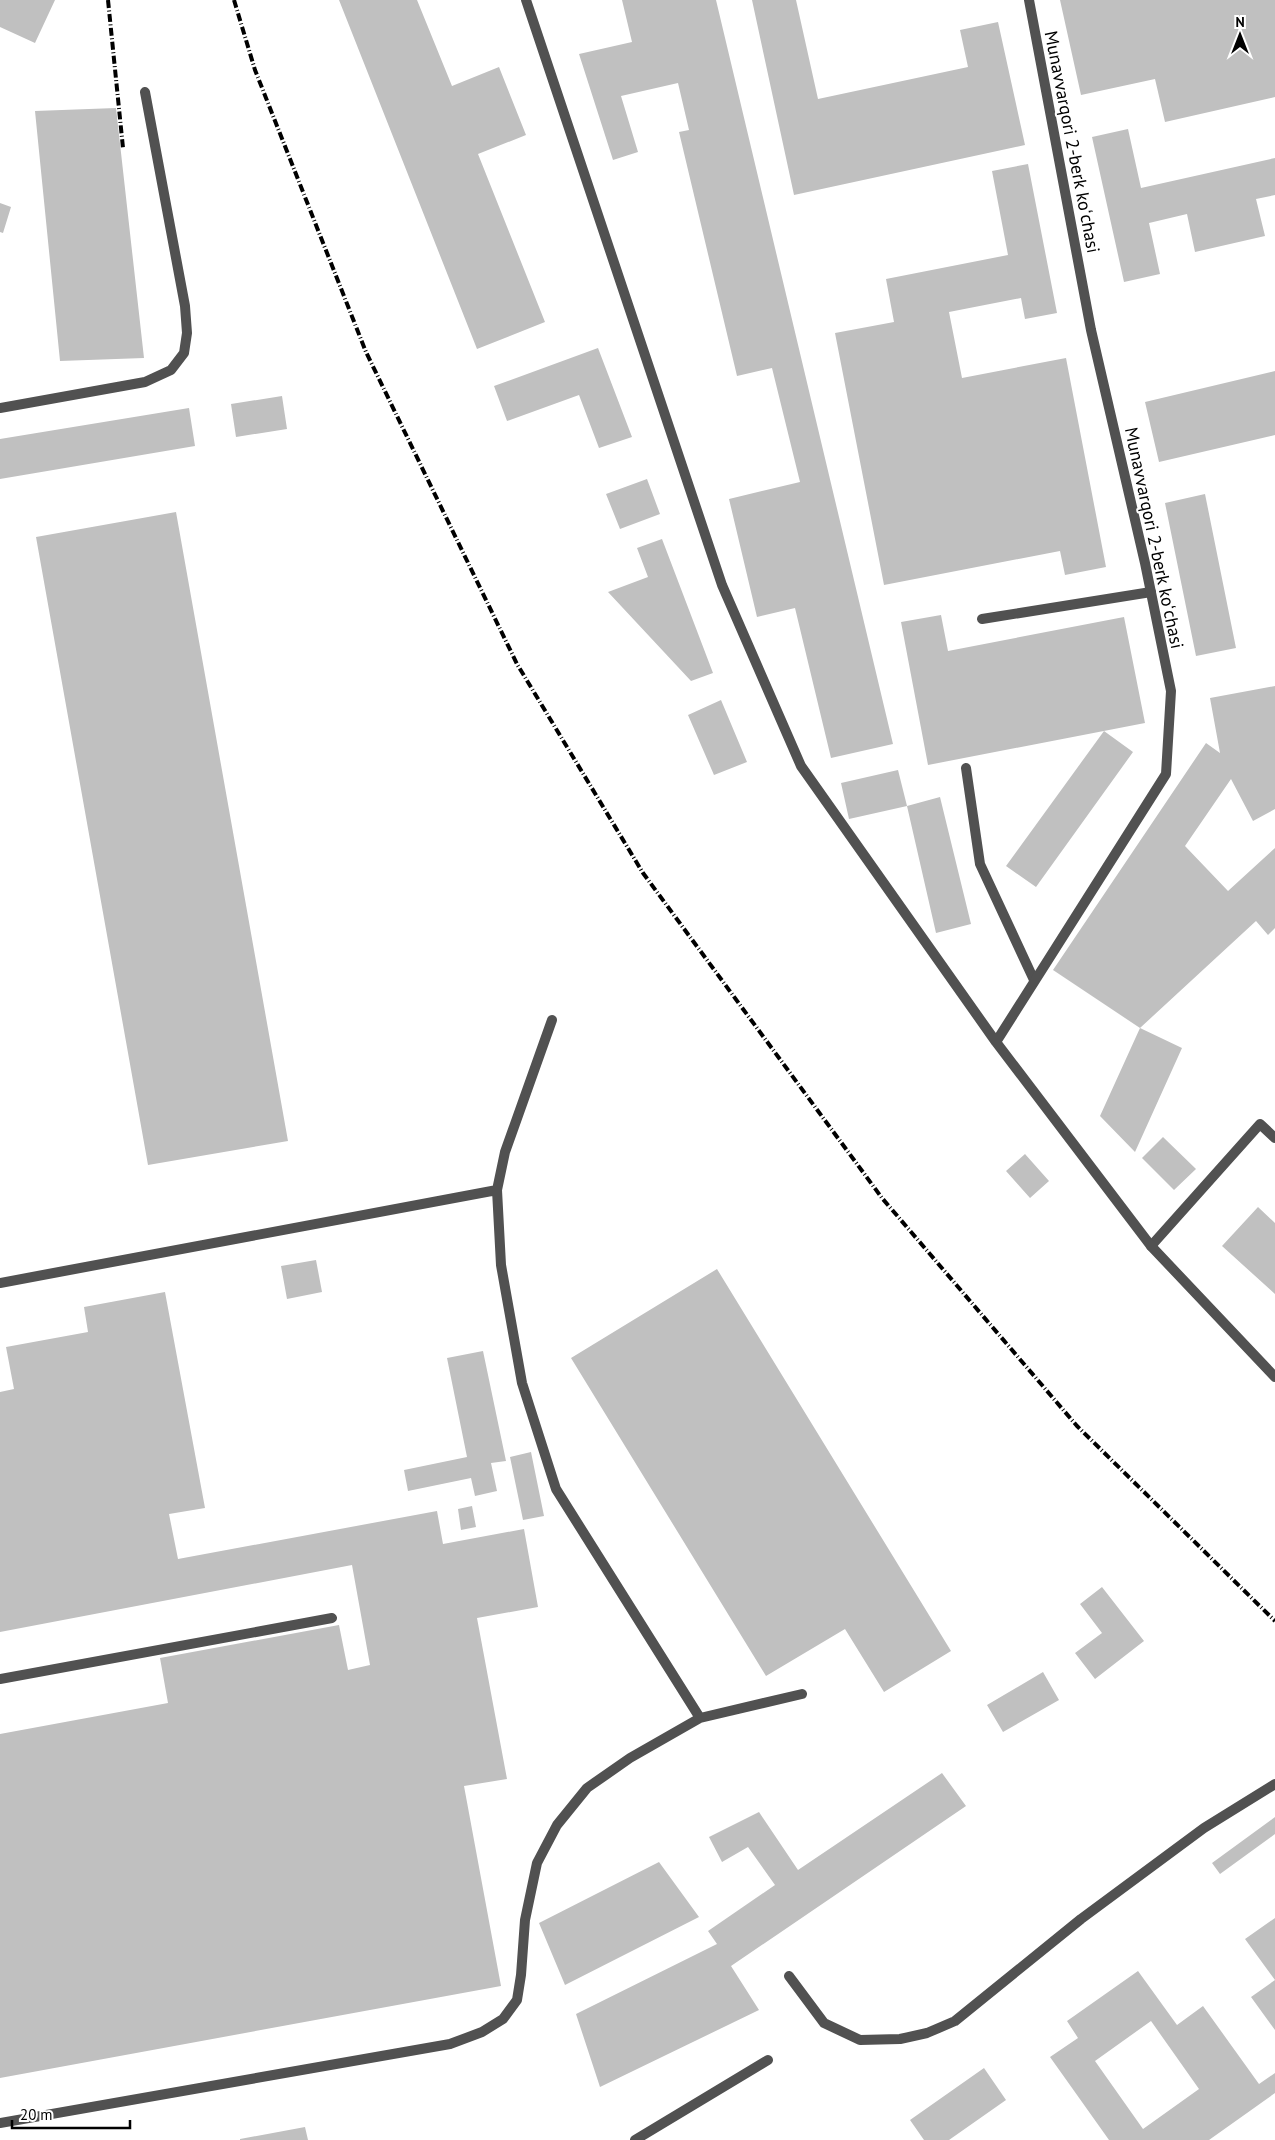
<svg xmlns="http://www.w3.org/2000/svg" width="1275" height="2140" viewBox="0 0 1275 2140" font-family="'PT Sans',sans-serif">
<rect width="100%" height="100%" fill="#fff"/>
<!-- building -->
<path fill="#c0c0c0" fill-rule="evenodd" d="M0,0H55L35,43L0,27Z
M339,0H417L452,86L499,67L526,135L478,154L545,322L477,349Z
M622,0H716L893,744L831,758L795,608L757,617L729,499L800,482L772,368L737,376L679,132L689,130L678,83L621,96L638,152L613,160L579,54L632,42Z
M752,0H796L818,99L968,67L960,30L998,22L1025,145L794,195Z
M1060,0H1275V97L1165,122L1155,79L1081,95Z
M116,108L144,358L60,361L35,111Z
M1128,129L1141,188L1275,158V195L1256,199L1265,236L1195,252L1187,214L1149,223L1160,274L1124,282L1092,137Z
M1028,164L1057,313L1025,319L1021,298L949,312L962,378L1066,358L1106,567L1065,575L1060,551L884,585L835,333L894,322L886,279L1008,255L992,171Z
M0,203L11,207L3,233L0,232Z
M598,348L632,437L599,448L579,395L507,421L494,386Z
M1275,371V435L1159,462L1145,402Z
M282,396L287,429L236,437L231,404Z
M189,408L195,446L0,479V439Z
M647,479L660,514L620,529L606,494Z
M1205,494L1236,648L1196,656L1165,503Z
M176,512L288,1141L148,1165L36,537Z
M662,539L713,673L691,681L608,592L648,577L637,548Z
M941,615L948,651L1124,617L1145,723L928,765L901,622Z
M1275,686V809L1253,821L1231,779L1185,846L1228,891L1275,848V928L1268,935L1256,921L1140,1028L1053,970L1206,743L1220,753L1210,698Z
M721,700L747,762L714,775L688,715Z
M1104,731L1133,752L1036,887L1006,866Z
M898,770L907,806L849,819L841,783Z
M940,797L971,924L936,933L907,806Z
M1140,1028L1182,1048L1135,1152L1100,1116Z
M1163,1137L1196,1169L1174,1190L1142,1158Z
M1025,1154L1049,1181L1030,1198L1006,1171Z
M1258,1207L1275,1223V1294L1222,1246Z
M316,1260L322,1292L287,1299L281,1266Z
M717,1269L951,1651L884,1692L845,1629L766,1676L571,1358Z
M165,1292L205,1508L169,1514L178,1559L437,1511L443,1544L524,1529L538,1607L477,1618L507,1779L464,1786L501,1986L0,2078V1734L168,1703L160,1658L339,1625L348,1670L370,1665L352,1565L0,1632V1392L14,1389L6,1347L88,1332L84,1307Z
M483,1351L506,1461L491,1463L497,1491L475,1496L471,1478L408,1491L404,1470L467,1457L447,1358Z
M531,1452L544,1516L523,1520L510,1457Z
M472,1506L476,1527L461,1530L458,1509Z
M1102,1587L1144,1641L1095,1679L1075,1653L1102,1633L1080,1604Z
M1043,1672L1059,1700L1003,1732L987,1705Z
M942,1773L966,1806L731,1966L759,2010L600,2087L576,2014L717,1944L708,1931L775,1885L748,1847L722,1862L709,1837L759,1812L798,1870Z
M1275,1817V1834L1220,1874L1212,1863Z
M659,1862L699,1917L565,1985L539,1923Z
M1275,1918V2030L1251,1997L1275,1980L1245,1939Z
M1138,1971L1177,2025L1203,2006L1259,2084L1275,2073V2093L1209,2140H1109L1050,2057L1078,2038L1067,2021ZM1151,2021L1199,2089L1143,2129L1095,2061Z
M984,2068L1006,2100L949,2140H924L910,2120Z
M305,2127L308,2140H240V2139Z"/>
<g fill="none" stroke-linecap="round" stroke-linejoin="round">
<!-- lane -->
<path stroke="#515151" stroke-width="10" d="M0,408L145,382L171,370L184,353L187,333L185,306L145,92
M982,619L1151,592
M966,768L980,864L1034,980
M552,1020L505,1152L497,1190L501,1265L522,1383L556,1489L700,1718
M1151,1246L1260,1124L1275,1138
M0,1283L497,1190
M0,1679L332,1618
M789,1976L824,2023L860,2040L900,2039L927,2033L955,2021L1081,1919L1204,1828L1275,1784
M0,2123L450,2044L482,2032L503,2019L517,2000L521,1975L525,1920L537,1863L557,1825L587,1788L630,1758L700,1718L802,1694
M635,2140L768,2060"/>
<!-- street -->
<path stroke="#515151" stroke-width="10" d="M526,0L722,585L801,766L996,1042L1151,1246L1275,1377
M996,1042L1166,774L1171,691L1145,563L1091,330L1029,0"/>
<!-- rail -->
<path stroke="#000" stroke-width="4" stroke-dasharray="8 2.5 1 2.5" stroke-linecap="butt" d="M108,0L123,148
M234,0L255,70L366,352L517,664L643,873L882,1198L1077,1426L1275,1621"/>
</g>
<g text-anchor="middle" stroke-width="4" stroke-linejoin="round" paint-order="stroke">
<!-- street labels -->
<g font-size="18" fill="#000" stroke="#fff">
<text transform="translate(1072 142) rotate(79)" y="6">Munavvarqori 2-berk koʻchasi</text>
<text transform="translate(1154 538) rotate(78)" y="6">Munavvarqori 2-berk koʻchasi</text>
</g>
</g>
<!-- north arrow -->
<g transform="translate(1240 35)" stroke="#ffffff" stroke-width="4" paint-order="stroke">
<path d="M0-4L9 19L0 12L-9 19Z" fill="#000000"/>
<text y="-8" font-size="14" font-weight="bold" text-anchor="middle" fill="#000000">N</text>
</g>
<!-- scale -->
<path d="M12 2120v8h118v-8" fill="none" stroke="#000000" stroke-width="2.5"/>
<text x="20" y="2120" font-size="15" fill="#000000" stroke="#ffffff" stroke-width="4" paint-order="stroke">20 m</text>
</svg>
